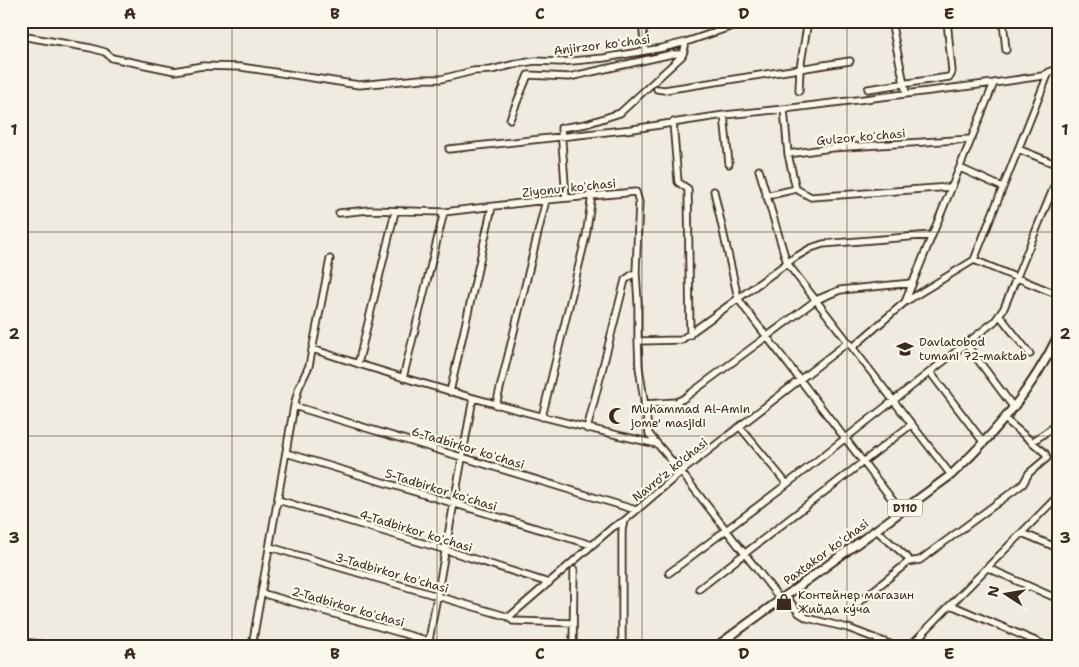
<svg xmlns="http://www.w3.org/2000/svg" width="1079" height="667" viewBox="0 0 1079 667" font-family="'Shantell Sans',sans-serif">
<rect width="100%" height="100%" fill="#f0ebe0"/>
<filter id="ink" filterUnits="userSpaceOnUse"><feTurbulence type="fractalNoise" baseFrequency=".02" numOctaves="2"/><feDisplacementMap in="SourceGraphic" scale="10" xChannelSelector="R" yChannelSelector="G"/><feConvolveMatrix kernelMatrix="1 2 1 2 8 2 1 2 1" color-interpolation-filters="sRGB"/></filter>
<g filter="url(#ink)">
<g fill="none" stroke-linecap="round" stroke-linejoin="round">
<!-- minor casing -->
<g stroke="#3b2a1e" stroke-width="9">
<path id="minor" d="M642,21L645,51
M891,21L906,93
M1003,21L1006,50
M21,36L91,48L105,52L112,58L175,71L202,66L241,67L359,85L421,79H441L473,71L491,70L516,64L535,61L561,62L604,58L662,48L686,42L736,25L758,21
M657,89L664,90L850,61
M868,89L949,77L951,75L952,71L947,21
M799,91L800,68L808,21
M784,109L994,83
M724,115L729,164
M510,119L528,75L569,77L672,54H683
M673,122L678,182L688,189L690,335
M449,149L633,129L724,115L784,109L788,154
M1018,149L1058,165
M960,168L1002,187
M759,170L787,263L951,475
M796,189L788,154L831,148L971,139
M714,191L738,298L744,307L901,511
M766,196L796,189L811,197L951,187
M566,198L561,128L586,124L620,113L682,56L684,51L686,42
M339,213L369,210L444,212L546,200L636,192L639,202L636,272L638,303V341L639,367L649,434L681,472L780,599
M974,260L1049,72
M974,260L1056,294L1058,291
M905,302L994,83L1042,76L1058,68
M1000,316L1030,354
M638,341L681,340L794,258L811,248L823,244L932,235
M966,344L1014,408
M853,347L905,302L974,260
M312,349C425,386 540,418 657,444
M358,364L395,212
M930,372L984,443
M403,378L444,212
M450,392L492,207
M644,404L676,402L683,399L816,300L840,290L912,283
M496,405L546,200
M294,406L636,510
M542,417L586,236L592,195
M1005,419L1032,442L1058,424
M740,427L787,484
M587,429L625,280L636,272
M286,453L592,545
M278,500L446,550L549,583
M1022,533L1058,548
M270,547L509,617L513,621L573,623
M908,562L920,560L1023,484L1029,473L1047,458L1045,453L1032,442
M988,568L1058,599
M669,573L787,484L995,321L1004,308L1058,177
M699,589L912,424
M261,593L429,641
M785,595L799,613L807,618L848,628L895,646
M857,604L908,562V558L876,530
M951,605L1047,646
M509,617L613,527L624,521L681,472L847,343
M919,638L934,646
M252,646L294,406L299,387L309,366L330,259
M428,646L473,398
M573,646L574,570
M622,646V530L624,521
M910,646L1058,496"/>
</g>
<!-- major casing -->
<g stroke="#3b2a1e" stroke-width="11">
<path id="major" d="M21,643L51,646
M717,646L951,475C994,435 1032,390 1058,336"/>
</g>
<!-- minor -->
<use href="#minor" stroke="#fbf7ec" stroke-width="5.5"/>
<!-- major -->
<use href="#major" stroke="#fbf7ec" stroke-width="7"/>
</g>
</g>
<!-- grid -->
<path fill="none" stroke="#3b2a1e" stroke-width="1" stroke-opacity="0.55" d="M232,21V646M437,21V646M642,21V646M847,21V646M21,232H1058M21,436H1058"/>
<!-- icons -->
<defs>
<g id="school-bare" transform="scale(1.35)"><path d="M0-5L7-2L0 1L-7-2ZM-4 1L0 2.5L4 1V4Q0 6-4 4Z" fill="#3b2a1e" stroke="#fbf7ec" stroke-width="2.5" paint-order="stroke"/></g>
<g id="mosque-bare" transform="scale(1.35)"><path d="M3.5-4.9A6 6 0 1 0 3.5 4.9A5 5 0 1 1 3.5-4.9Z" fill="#3b2a1e" stroke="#fbf7ec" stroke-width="2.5" paint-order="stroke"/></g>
<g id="shop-bare" transform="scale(1.35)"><path d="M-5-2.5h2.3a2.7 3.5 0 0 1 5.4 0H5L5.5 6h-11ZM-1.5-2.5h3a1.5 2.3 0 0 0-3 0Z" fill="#3b2a1e" stroke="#fbf7ec" stroke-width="2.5" paint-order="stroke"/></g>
</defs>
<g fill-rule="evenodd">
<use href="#school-bare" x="905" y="349"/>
<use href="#mosque-bare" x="617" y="416"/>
<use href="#shop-bare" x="784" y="602"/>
</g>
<g text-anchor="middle" stroke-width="4.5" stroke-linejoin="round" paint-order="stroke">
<!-- shield labels -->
<rect fill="#fbf7ec" stroke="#75685c" stroke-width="1" x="887.5" y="499.5" width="35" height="17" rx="4"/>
<g font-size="11" font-weight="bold" fill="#3b2a1e">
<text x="905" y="512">D110</text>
</g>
<!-- street labels -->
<g font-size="12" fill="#3b2a1e" stroke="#fbf7ec">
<text transform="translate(602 45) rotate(-7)" y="4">Anjirzor koʻchasi</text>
<text transform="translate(861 137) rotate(-5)" y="4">Gulzor koʻchasi</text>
<text transform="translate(569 188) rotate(-6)" y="4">Ziyonur koʻchasi</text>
<text transform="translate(468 448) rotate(17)" y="4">6-Tadbirkor koʻchasi</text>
<text transform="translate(670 470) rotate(-39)" y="4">Navro'z ko'chasi</text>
<text transform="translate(441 490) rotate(17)" y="4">5-Tadbirkor koʻchasi</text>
<text transform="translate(416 531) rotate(17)" y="4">4-Tadbirkor koʻchasi</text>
<text transform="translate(826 552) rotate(-36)" y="4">Paxtakor koʻchasi</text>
<text transform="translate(392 573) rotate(16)" y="4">3-Tadbirkor koʻchasi</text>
<text transform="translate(348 607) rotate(16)" y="4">2-Tadbirkor koʻchasi</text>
</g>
<!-- poi labels -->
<g font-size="12" fill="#3b2a1e" stroke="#fbf7ec" text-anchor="start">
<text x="919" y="346">Davlatobod<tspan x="919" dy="14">tumani 72-maktab</tspan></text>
<text x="631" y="413">Muhammad Al-Amin<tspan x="631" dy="14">jome' masjidi</tspan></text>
<text x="798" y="599">Контейнер магазин<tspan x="798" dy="14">Жийда ку́ча</tspan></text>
</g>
</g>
<!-- margin -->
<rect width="1079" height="667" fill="none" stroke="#fbf7ec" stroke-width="55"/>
<!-- north arrow -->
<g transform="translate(1006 594) rotate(282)" stroke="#fbf7ec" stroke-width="4" paint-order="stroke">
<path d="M0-4L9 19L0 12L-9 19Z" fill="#3b2a1e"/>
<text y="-8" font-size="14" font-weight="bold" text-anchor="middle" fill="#3b2a1e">N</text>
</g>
<rect x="28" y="28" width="1024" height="612" fill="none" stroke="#3b2a1e" stroke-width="2"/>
<g font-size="16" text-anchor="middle" font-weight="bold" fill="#3b2a1e">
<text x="130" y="19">A</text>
<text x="335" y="19">B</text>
<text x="540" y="19">C</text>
<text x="744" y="19">D</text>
<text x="949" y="19">E</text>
<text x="14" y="135">1</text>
<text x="1065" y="135">1</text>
<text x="14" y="339">2</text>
<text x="1065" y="339">2</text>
<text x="14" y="543">3</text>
<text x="1065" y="543">3</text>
<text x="130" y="659">A</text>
<text x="335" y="659">B</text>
<text x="540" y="659">C</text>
<text x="744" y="659">D</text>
<text x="949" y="659">E</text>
</g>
</svg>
